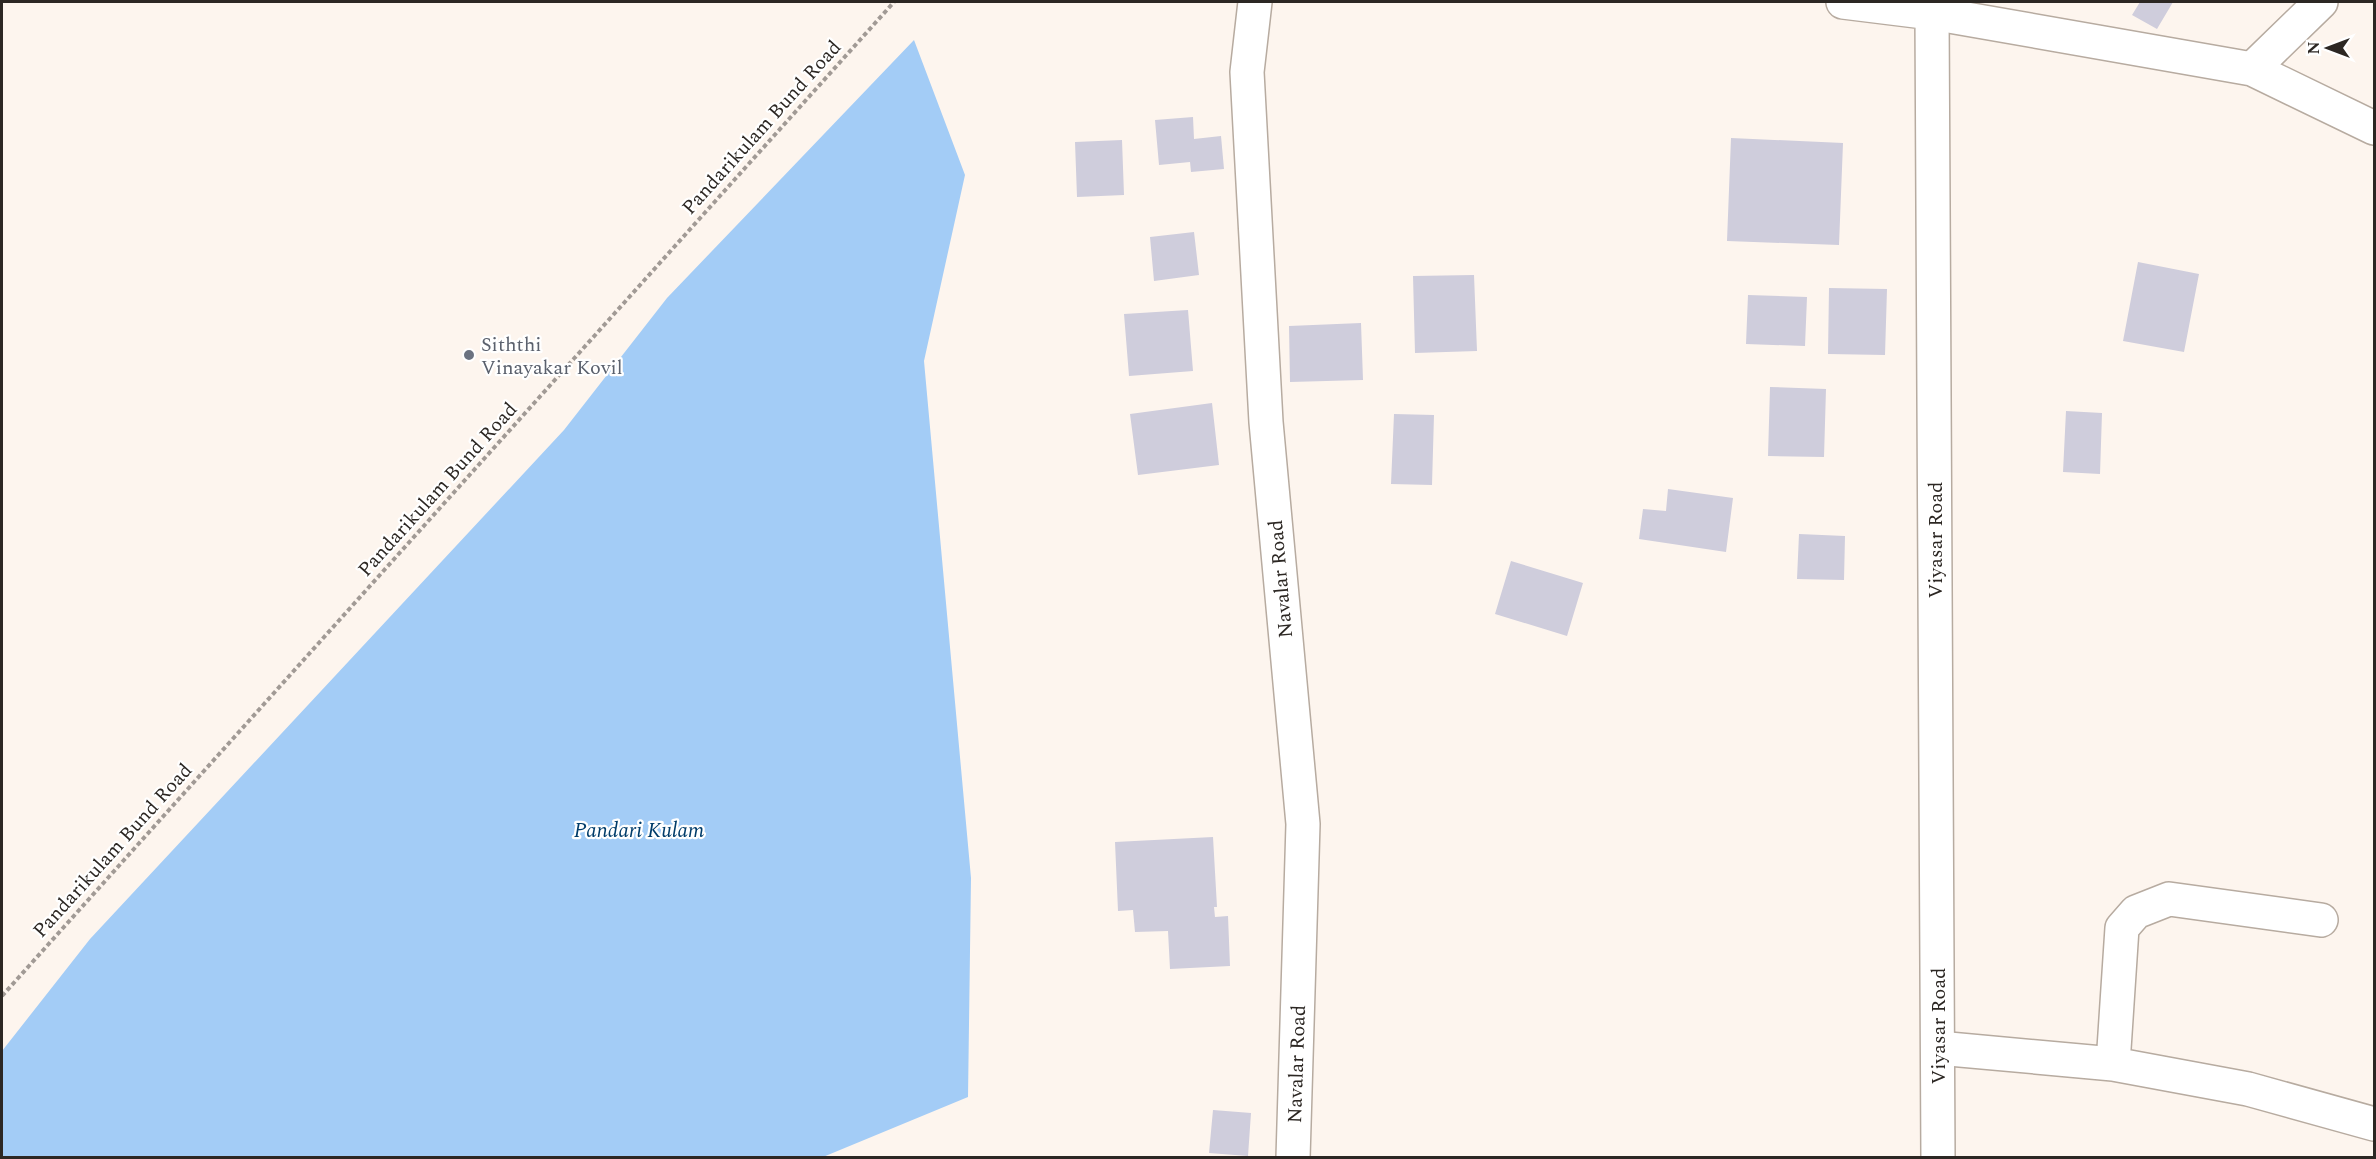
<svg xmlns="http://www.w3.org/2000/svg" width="2376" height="1159" viewBox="0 0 2376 1159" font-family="Spectral,serif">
<rect width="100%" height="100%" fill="#fdf5ee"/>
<!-- water -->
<path fill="#a3ccf6" d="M914,40L965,175L924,361L971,878L968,1097L823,1157H2V1051L90,939L564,430L667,298Z"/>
<!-- building -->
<path fill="#cfcddc" d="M2140,2H2173L2157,29L2132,15Z
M1193,117L1194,139L1221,136L1224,169L1191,172L1190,162L1159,165L1155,120Z
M1731,138L1843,143L1839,245L1727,241Z
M1122,140L1124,195L1077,197L1075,142Z
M1194,232L1199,275L1154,281L1150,237Z
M2138,262L2199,274L2184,352L2123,341Z
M1474,275L1477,351L1415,353L1413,276Z
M1829,288L1887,289L1885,355L1828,354Z
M1748,295L1807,297L1805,346L1746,344Z
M1188,310L1193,371L1129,376L1124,314Z
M1361,323L1363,380L1290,382L1289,326Z
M1770,387L1826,389L1824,457L1768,456Z
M1212,403L1219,465L1138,475L1130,414Z
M2066,411L2102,413L2100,474L2063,472Z
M1394,414L1434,415L1432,485L1391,484Z
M1668,489L1733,498L1726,552L1639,539L1643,509L1666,511Z
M1799,534L1845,536L1844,580L1797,579Z
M1511,561L1583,583L1567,636L1495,614Z
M1213,837L1217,907H1214L1215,917L1228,916L1230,966L1170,969L1168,931L1135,932L1133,910L1118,911L1115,842Z
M1213,1110L1251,1113L1248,1156L1209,1153Z"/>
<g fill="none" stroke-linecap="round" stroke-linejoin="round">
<!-- minor casing -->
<g stroke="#b7aba0" stroke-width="36">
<path id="minor" d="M1932,13L2252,69L2374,128
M2252,69L2321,2
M1938,1048L2113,1064L2248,1089L2374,1124
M2113,1064L2122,928L2136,912L2169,899L2321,920"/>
</g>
<!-- tertiary casing -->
<g stroke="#b7aba0" stroke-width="36">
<path id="tertiary" d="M1255,2L1247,72L1266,422L1303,824L1293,1158
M1843,2L1932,13L1938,1158"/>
</g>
<!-- path -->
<path stroke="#a19a95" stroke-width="4" stroke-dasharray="4.5 3" stroke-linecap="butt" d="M2,996L894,2"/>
<!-- minor -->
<use href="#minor" stroke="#fff" stroke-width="33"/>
<!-- tertiary -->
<use href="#tertiary" stroke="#fff" stroke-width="33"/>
</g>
<!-- markers -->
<circle fill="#6b7280" stroke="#fff" stroke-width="2" cx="469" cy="355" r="6"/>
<g text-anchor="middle" stroke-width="4.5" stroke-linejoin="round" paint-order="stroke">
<!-- street labels -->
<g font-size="20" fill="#2c2723" stroke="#fff">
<text transform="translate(761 127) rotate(-48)" y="7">Pandarikulam Bund Road</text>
<text transform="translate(437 489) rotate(-48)" y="7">Pandarikulam Bund Road</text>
<text transform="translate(1935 540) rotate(-90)" y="7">Viyasar Road</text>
<text transform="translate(1280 579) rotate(-95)" y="7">Navalar Road</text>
<text transform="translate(112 850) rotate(-48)" y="7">Pandarikulam Bund Road</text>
<text transform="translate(1938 1026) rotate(-90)" y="7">Viyasar Road</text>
<text transform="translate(1296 1064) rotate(-88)" y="7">Navalar Road</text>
</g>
<!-- worship labels -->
<g font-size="20" fill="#5b616d" stroke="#fff" text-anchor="start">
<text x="481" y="351">Siththi<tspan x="481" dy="23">Vinayakar Kovil</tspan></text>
</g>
<!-- water labels -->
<g font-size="21" font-style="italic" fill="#003c6a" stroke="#fff">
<text x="639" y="837">Pandari Kulam</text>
</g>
</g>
<!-- border -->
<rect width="2376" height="1159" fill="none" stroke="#2c2723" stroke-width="6"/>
<!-- north arrow -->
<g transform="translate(2328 48) rotate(270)" stroke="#ffffff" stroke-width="4.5" paint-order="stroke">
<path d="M0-4.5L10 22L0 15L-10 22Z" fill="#2c2723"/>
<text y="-9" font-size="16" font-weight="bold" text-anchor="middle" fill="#2c2723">N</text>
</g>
</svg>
